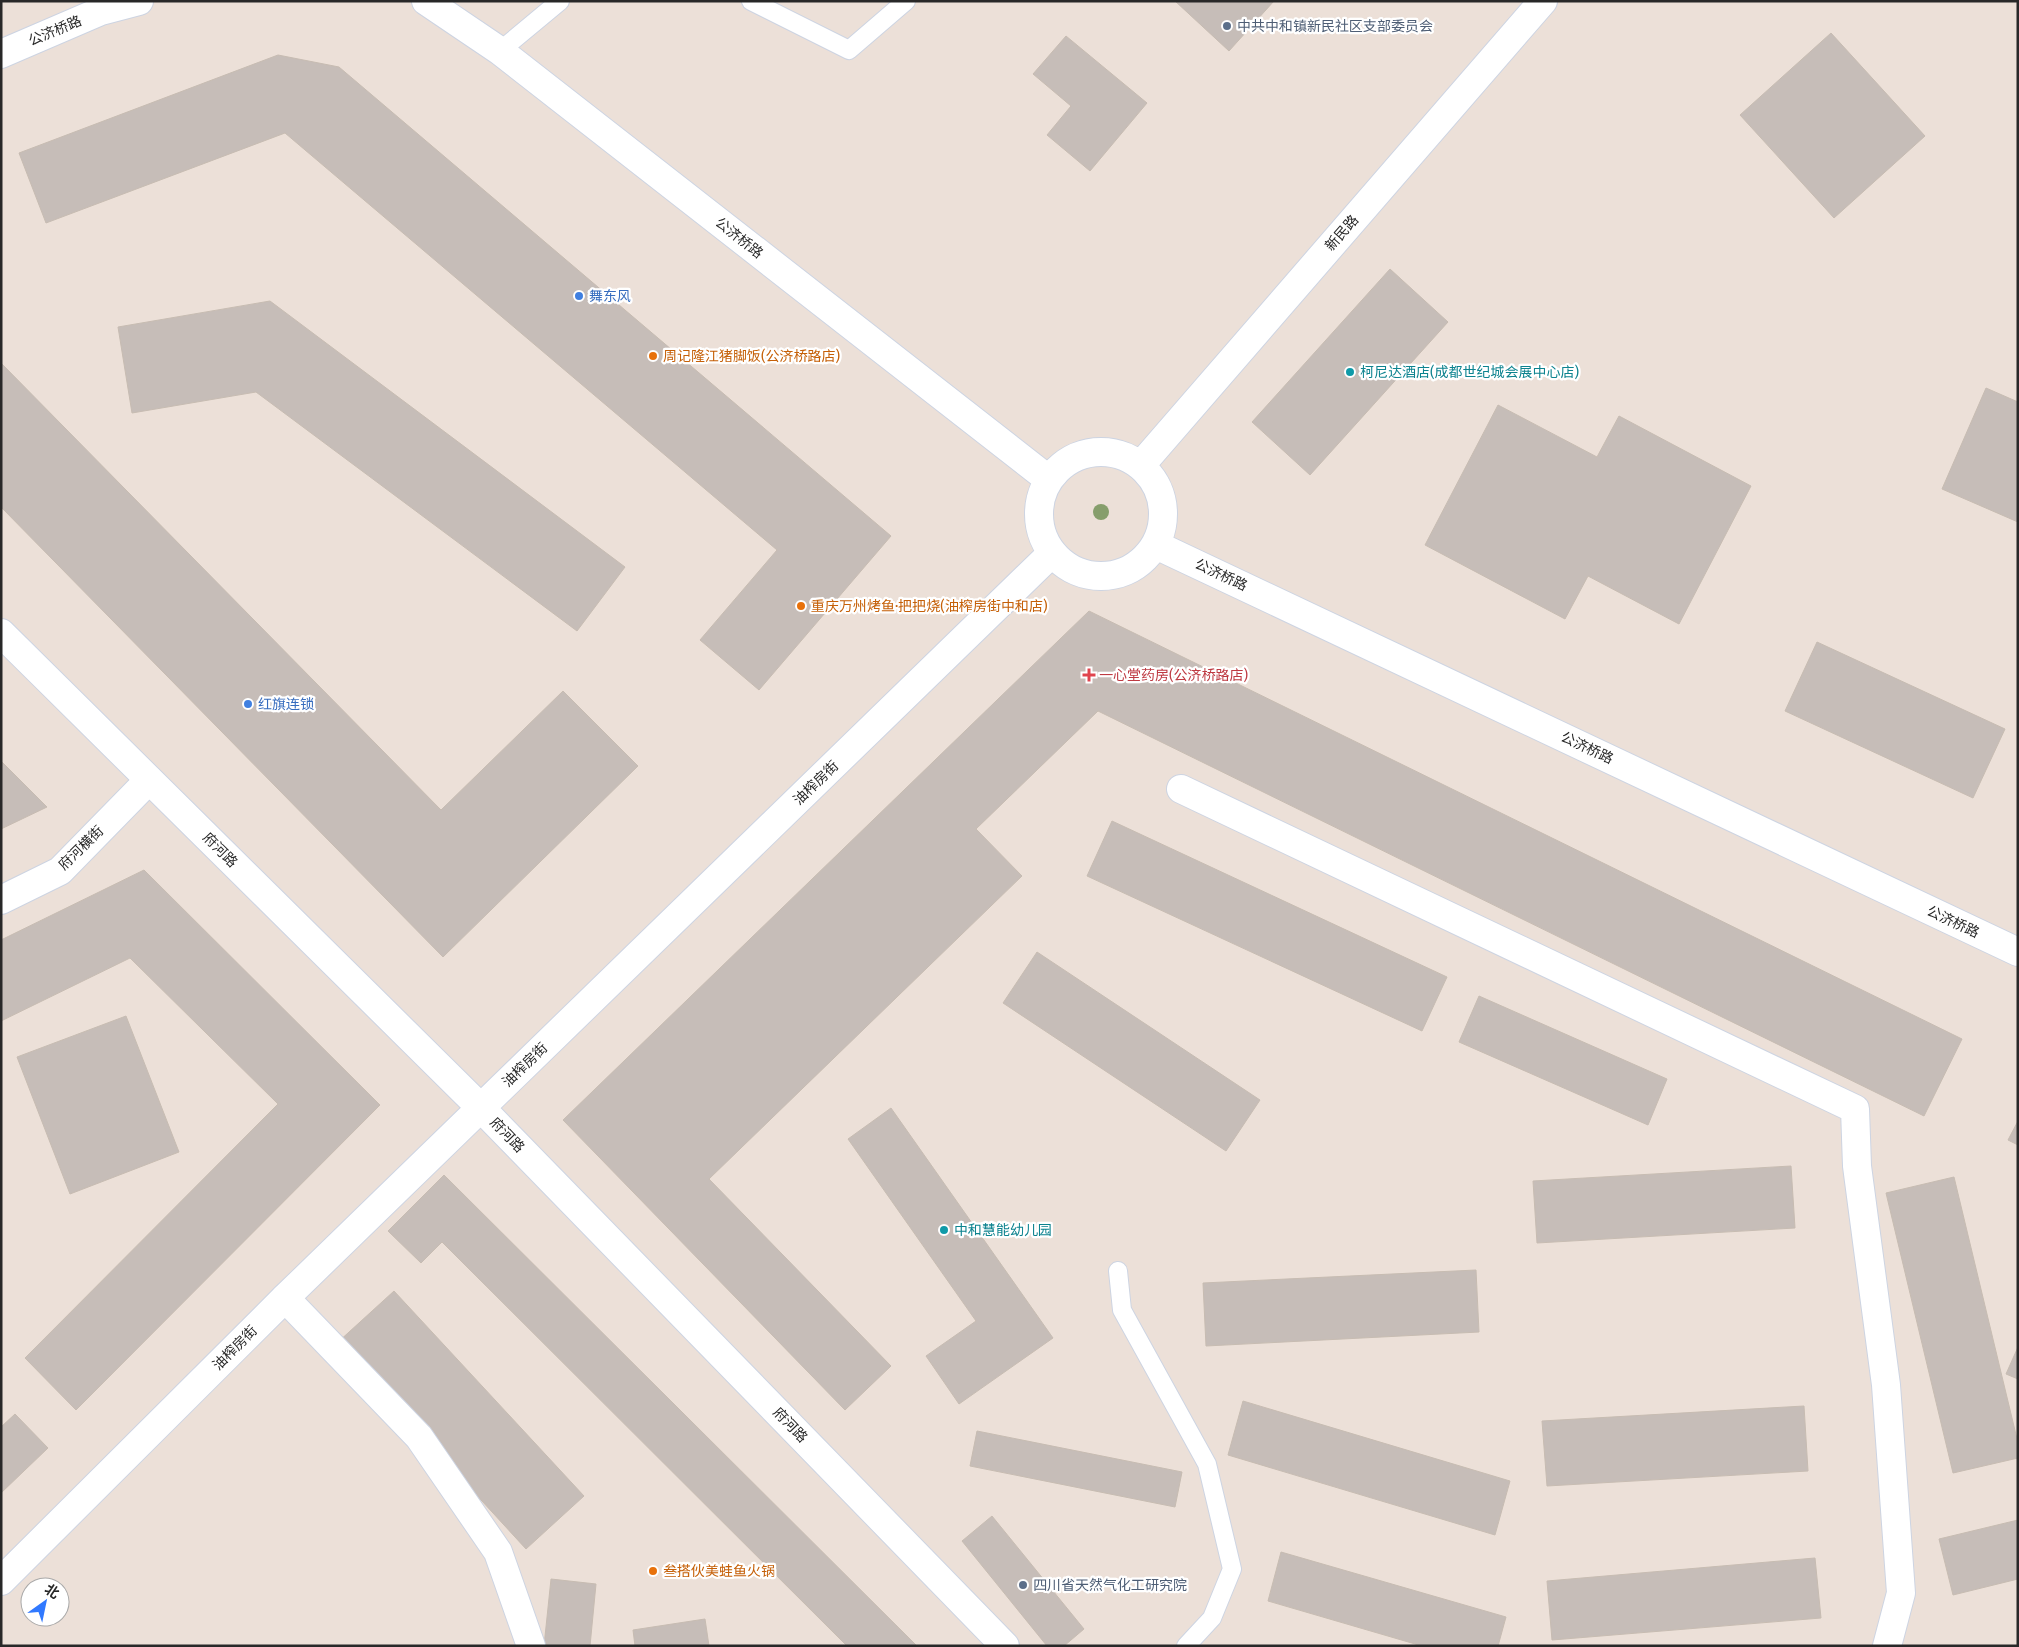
<svg xmlns="http://www.w3.org/2000/svg" width="2019" height="1647" font-family="'Fira Sans','Noto Sans SC',sans-serif">
<style>
.building{fill:#c6bdb8;stroke:#c7bcb2}
.lines{fill:none;stroke-linecap:round;stroke-linejoin:round}
.lane-casing{stroke:#cdd4e2;stroke-width:20}
.street-casing{stroke:#cdd4e2;stroke-width:30}
.secondary-casing{stroke:#cdd4e2;stroke-width:30}
.lane{stroke:#fff;stroke-width:18}
.street{stroke:#fff;stroke-width:28}
.secondary{stroke:#fff;stroke-width:28}
.tree{fill:#869e6c}
.service-dot{fill:#5c6f8a;stroke:#fff;stroke-width:2}
.shop-dot{fill:#3f7fe0;stroke:#fff;stroke-width:2}
.food-dot{fill:#e8710a;stroke:#fff;stroke-width:2}
.culture-dot{fill:#0f9aa8;stroke:#fff;stroke-width:2}
.health-dot{fill:#e0444e;stroke:#fff;stroke-width:2}
.labels{text-anchor:middle;dominant-baseline:central;stroke-width:4.5;stroke-linejoin:round;paint-order:stroke}
.service-label{font-size:14px;fill:#4e5e75;stroke:#fff;text-anchor:start}
.street-label{font-size:14px;fill:#282828;stroke:#fff}
.shop-label{font-size:14px;fill:#366cbe;stroke:#fff;text-anchor:start}
.food-label{font-size:14px;fill:#c56008;stroke:#fff;text-anchor:start}
.culture-label{font-size:14px;fill:#0d838f;stroke:#fff;text-anchor:start}
.health-label{font-size:14px;fill:#be3a42;stroke:#fff;text-anchor:start}
</style>
<rect width="100%" height="100%" fill="#ece0d8"/>
<path class="building" d="M1175,1H1274L1229,51Z
M1831,33L1925,136L1834,218L1740,115Z
M1066,36L1147,103L1090,171L1047,135L1071,106L1033,74Z
M278,55L339,67L891,536L759,690L700,640L777,550L285,133L46,223L19,153Z
M1390,269L1448,322L1310,475L1252,422Z
M270,301L625,567L577,631L256,392L132,413L118,327Z
M1,363L441,810L563,691L638,766L443,957L1,507Z
M1986,388L2018,402V522L1942,489Z
M1498,405L1597,457L1619,416L1751,486L1679,624L1588,576L1565,619L1425,545Z
M1089,611L1962,1039L1924,1116L1098,711L976,829L1022,876L709,1179L891,1366L845,1410L563,1120Z
M1817,642L2005,729L1973,798L1785,711Z
M1,761L47,807L1,829Z
M1112,821L1447,977L1422,1031L1087,876Z
M144,870L380,1105L76,1410L25,1358L278,1104L130,958L1,1021V940Z
M1037,952L1260,1100L1226,1151L1003,1003Z
M1479,996L1667,1079L1648,1125L1459,1042Z
M126,1016L179,1152L70,1194L17,1057Z
M891,1108L1053,1338L959,1404L926,1356L976,1321L848,1139Z
M2018,1121V1145L2008,1140Z
M1791,1166L1795,1228L1537,1243L1533,1181Z
M444,1175L917,1646H847L442,1242L421,1263L388,1231Z
M1954,1177L2018,1443V1458L1953,1473L1886,1193Z
M1476,1270L1479,1332L1206,1346L1203,1283Z
M394,1291L584,1496L526,1549L337,1343Z
M2018,1347V1379L2006,1374Z
M1243,1401L1510,1481L1495,1535L1228,1455Z
M1804,1406L1808,1471L1547,1486L1542,1421Z
M15,1414L48,1448L1,1493V1427Z
M977,1431L1182,1472L1175,1507L970,1466Z
M992,1516L1084,1629L1064,1646H1047L962,1541Z
M2018,1520V1579L1953,1595L1939,1539Z
M1281,1552L1506,1617L1498,1646H1422L1268,1601Z
M1815,1558L1821,1618L1552,1640L1547,1581Z
M551,1579L596,1584L590,1646H544Z
M705,1619L709,1646H635L633,1630Z"/>
<g class="lines">
<g class="lane-casing">
<path id="lane" d="M751,1L849,50L906,1
M500,51L560,1
M1118,1271L1122,1310L1207,1464L1232,1569L1212,1618L1186,1646"/>
</g>
<g class="street-casing">
<path id="street" d="M1181,789L1855,1109L1857,1166L1886,1385L1901,1593L1887,1646
M1,900L60,871L149,780
M285,1298L419,1437L498,1552L531,1646"/>
</g>
<g class="secondary-casing">
<path id="secondary" d="M426,1L500,51L1048,479
M1,54L101,11L139,1
M1039 514a62 62 0 1 1 124 0a62 62 0 1 1-124 0Z
M1141,465L1543,1
M1156,545L2018,952
M1,633L481,1108L1005,1646
M1,1581L285,1298L1052,553"/>
</g>
<use href="#lane" class="lane"/>
<use href="#street" class="street"/>
<use href="#secondary" class="secondary"/>
</g>
<circle class="tree" cx="1101" cy="512" r="8"/>
<g class="service-dot">
<circle cx="1227" cy="26" r="5"/>
<circle cx="1023" cy="1585" r="5"/>
</g>
<g class="shop-dot">
<circle cx="579" cy="296" r="5"/>
<circle cx="248" cy="704" r="5"/>
</g>
<g class="food-dot">
<circle cx="653" cy="356" r="5"/>
<circle cx="801" cy="606" r="5"/>
<circle cx="653" cy="1571" r="5"/>
</g>
<g class="culture-dot">
<circle cx="1350" cy="372" r="5"/>
<circle cx="944" cy="1230" r="5"/>
</g>
<path class="health-dot" d="M1086.5 667.5h5v5h5v5h-5v5h-5v-5h-5v-5h5z"/>
<g class="labels">
<g class="service-label">
<text x="1237" y="26">中共中和镇新民社区支部委员会</text>
<text x="1033" y="1585">四川省天然气化工研究院</text>
</g>
<g class="street-label">
<text transform="translate(55 31) rotate(-23)">公济桥路</text>
<text transform="translate(1342 233) rotate(-49)">新民路</text>
<text transform="translate(739 238) rotate(38)">公济桥路</text>
<text transform="translate(1221 575) rotate(25)">公济桥路</text>
<text transform="translate(1587 748) rotate(25)">公济桥路</text>
<text transform="translate(816 783) rotate(-44)">油榨房街</text>
<text transform="translate(81 848) rotate(-44)">府河横街</text>
<text transform="translate(220 850) rotate(45)">府河路</text>
<text transform="translate(1953 922) rotate(25)">公济桥路</text>
<text transform="translate(525 1065) rotate(-44)">油榨房街</text>
<text transform="translate(507 1135) rotate(46)">府河路</text>
<text transform="translate(235 1348) rotate(-45)">油榨房街</text>
<text transform="translate(790 1425) rotate(46)">府河路</text>
</g>
<g class="shop-label">
<text x="589" y="296">舞东风</text>
<text x="258" y="704">红旗连锁</text>
</g>
<g class="food-label">
<text x="663" y="356">周记隆江猪脚饭(公济桥路店)</text>
<text x="811" y="606">重庆万州烤鱼·把把烧(油榨房街中和店)</text>
<text x="663" y="1571">叁搭伙美蛙鱼火锅</text>
</g>
<g class="culture-label">
<text x="1360" y="372">柯尼达酒店(成都世纪城会展中心店)</text>
<text x="954" y="1230">中和慧能幼儿园</text>
</g>
<g class="health-label">
<text x="1099" y="675">一心堂药房(公济桥路店)</text>
</g>
</g>
<rect width="2019" height="1647" fill="none" stroke="#282828" stroke-width="5"/>
<g transform="translate(45 1602) rotate(33)"><circle r="24" fill="#ffffff" stroke="#a9a9a9"/>
<path d="M0-4L9 19L0 12L-9 19Z" fill="#3179ff"/>
<text y="-8" font-size="14" font-weight="bold" text-anchor="middle" fill="#282828">北</text>
</g>
</svg>
